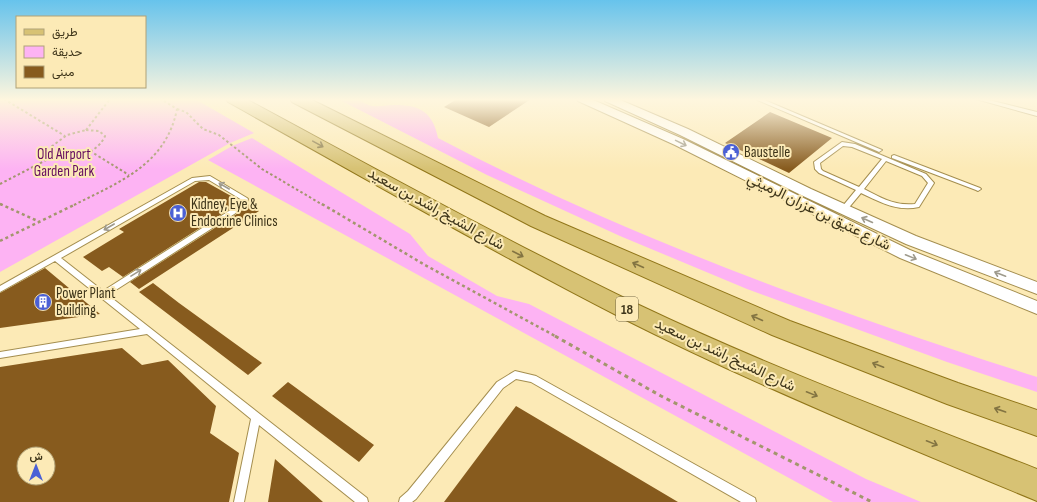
<svg xmlns="http://www.w3.org/2000/svg" width="1037" height="502" font-family="'Sofia Sans Condensed',Vazirmatn,sans-serif">
<style>
.green{fill:#fdb3f3}
.building{fill:#875b1e;fill-rule:evenodd}
.lines{fill:none;stroke-linecap:round;stroke-linejoin:round}
.lane-casing{stroke:#a48e4f;stroke-width:2}
.street-casing{stroke:#a48e4f;stroke-width:2}
.primary-casing{stroke:#917619;stroke-width:2}
.path-far2{stroke:#a3966d;stroke-width:2;stroke-dasharray:2.5 2.5;stroke-linecap:butt}
.path-far1{stroke:#a3966d;stroke-width:2.5;stroke-dasharray:3 3;stroke-linecap:butt}
.path{stroke:#a3966d;stroke-width:3;stroke-dasharray:4 4;stroke-linecap:butt}
.lane{fill:#fff;fill-rule:evenodd}
.street{fill:#fff;fill-rule:evenodd}
.primary{fill:#d7c274;fill-rule:evenodd}
.oneway{stroke:#9e9a8c}
.oneway2{stroke:#837442}
.labels{text-anchor:middle;dominant-baseline:central;stroke-width:4;stroke-linejoin:round;paint-order:stroke}
.shield{fill:#fceab6;stroke:#776b49;stroke-width:1}
.shield-label{font-size:14px;font-weight:bold;fill:#3e351a}
.poi-label{font-size:15px;fill:#3e351a;stroke:#fceab6;text-anchor:start}
.park-label{font-size:15px;fill:#650c5f;stroke:#fceab6}
.street-label{font-size:15px;fill:#3e351a;stroke:#fceab6}
</style>
<rect width="100%" height="100%" fill="#fceab6"/>
<path class="green" d="M0,99H195L254,133L230,143L0,272Z
M338,99C344,99 351,98 356,99C362,100 367,106 373,106C379,107 386,105 392,105C418,104 433,111 438,138C628,238 833,311 1037,377V392L947,362L747,289L620,236L487,175Z
M252,138L410,234L428,256L497,296L529,304L866,479L921,502H833L208,160L232,146Z"/>
<path class="building" d="M457,99H531L489,127L444,107Z
M770,112L832,138L789,173L725,143Z
M199,182H206L240,201L239,203L123,277L109,267L102,271L83,257L124,232L119,229Z
M248,204L259,211L139,289L130,282L243,210Z
M45,268L100,314L0,328V293Z
M153,283L179,303L262,363L248,375L139,292Z
M122,348L142,365L168,360L216,406L210,433L239,453L229,502H0V367ZM24,454H48V478H24Z
M288,382L374,445L359,462L272,396Z
M516,406L678,502H444Z
M275,459L323,502H268Z"/>
<g class="lines">
<g class="lane-casing">
<path id="lane" d="M606,99H613L610,101Z
M755,99H762L882,150L879,152L877,151Z
M976,99H985L1037,112V116Z
M842,142L855,144L926,174L934,183L919,207C898,212 880,202 861,193L846,211H842L841,209L842,207L856,190L819,173L815,169L814,162ZM843,146L852,147L882,159L859,187L823,171L821,169L820,163ZM886,161L922,176L928,183L915,204C894,206 882,198 864,189Z
M894,155L980,188L981,189L978,191L976,190L892,158V156Z
M210,176L247,198L248,199L246,205L242,209L108,295L367,498L368,502H355L259,425L244,502H234L251,419L147,334L0,358V352L140,329L55,261L0,292V286L192,178ZM209,180L242,200L240,204L103,291L61,258L195,181Z
M515,371L536,376L755,498L756,502H741L531,382L516,379L503,388L416,499L412,502H399L400,498L408,491L497,382Z"/>
</g>
<g class="street-casing">
<path id="street" d="M577,99H591L683,139L910,250L1037,301V314L900,258L675,145L578,101Z
M604,99H618L688,129L811,189L916,236L1037,282V294L906,244L801,195L680,135L605,101Z"/>
</g>
<g class="primary-casing">
<path id="primary" d="M226,99H246C376,169 506,241 639,305C769,367 903,417 1037,469V501C897,443 757,386 622,318C489,250 359,175 228,102Z
M290,99H310L545,216L790,321L958,383L1037,410V436L947,404L772,335L531,226L292,102Z"/>
</g>
<path class="path-far2" d="M4,99L65,136
M177,109L186,112L203,129L219,135L262,169L323,205
M86,130L99,131L105,136C97,155 68,162 51,153V147L67,135Z
M86,130L110,99
M90,151L129,175
M0,184L54,156
M0,204L2,205
M74,205C119,182 166,165 177,109L161,99"/>
<path class="path-far1" d="M0,204L40,222
M322,204L425,265L557,337
M0,241L76,204"/>
<path class="path" d="M555,336L661,396L872,502"/>
<use href="#lane" class="lane"/>
<use href="#street" class="street"/>
<use href="#primary" class="primary"/>
</g>
<defs><path id="oneway-shaft" d="M-6 0H5M1.5-3L5.5 0L1.5 3" fill="none" stroke-width="1.6" stroke-linecap="round" stroke-linejoin="round"/></defs>
<g class="oneway">
<use href="#oneway-shaft" transform="translate(681 143) rotate(26)"/>
<use href="#oneway-shaft" transform="translate(224 186) rotate(-150)"/>
<use href="#oneway-shaft" transform="translate(867 220) rotate(-156)"/>
<use href="#oneway-shaft" transform="translate(109 227) rotate(150)"/>
<use href="#oneway-shaft" transform="translate(911 257) rotate(22)"/>
<use href="#oneway-shaft" transform="translate(136 273) rotate(-32)"/>
<use href="#oneway-shaft" transform="translate(1000 274) rotate(-159)"/>
</g>
<g class="oneway2">
<use href="#oneway-shaft" transform="translate(318 144) rotate(29)"/>
<use href="#oneway-shaft" transform="translate(518 254) rotate(27)"/>
<use href="#oneway-shaft" transform="translate(638 265) rotate(-156)"/>
<use href="#oneway-shaft" transform="translate(757 318) rotate(-156)"/>
<use href="#oneway-shaft" transform="translate(878 365) rotate(-159)"/>
<use href="#oneway-shaft" transform="translate(812 394) rotate(22)"/>
<use href="#oneway-shaft" transform="translate(1000 410) rotate(-161)"/>
<use href="#oneway-shaft" transform="translate(932 443) rotate(22)"/>
</g>
<linearGradient id="sky" x2="0" y2="1"><stop stop-color="#67c3ec"/><stop offset="0.59" stop-color="#fef6de"/><stop offset="1" stop-color="#fef6de" stop-opacity="0"/></linearGradient>
<rect width="1037" height="169" fill="url(#sky)"/>
<defs>
<g id="civic-disc" transform="scale(0.9)"><circle r="9.5" fill="#4b60d5" stroke="#fceab6"/><path d="M-.6-6.5H3V-4.5H.6V-3L4-1V1h2V6H-6V1h2V-1L-.6-3ZM-1.2 2.5V6h2.4V2.5Z" fill="#fff"/></g>
<g id="hospital-disc" transform="scale(0.9)"><circle r="9.5" fill="#4b60d5" stroke="#fceab6"/><path d="M-5-5h3v3.5h4V-5h3V5h-3V1.5h-4V5h-3Z" fill="#fff"/></g>
<g id="building-disc" transform="scale(0.9)"><circle r="9.5" fill="#4b60d5" stroke="#fceab6"/><path d="M-4-6H4V6H1V3H-1V6H-4ZM-2.5-4.3h1.7v1.8h-1.7ZM.8-4.3h1.7v1.8H.8ZM-2.5-1h1.7V.8h-1.7ZM.8-1h1.7V.8H.8Z" fill="#fff"/></g>
</defs>
<g fill-rule="evenodd">
<use href="#civic-disc" x="731" y="152"/>
<use href="#hospital-disc" x="178" y="213"/>
<use href="#building-disc" x="43" y="302"/>
</g>
<g class="labels">
<rect class="shield" x="616" y="297" width="22" height="24" rx="3"/>
<g class="shield-label">
<text x="627" y="309">18</text>
</g>
<g class="poi-label">
<text x="744" y="152">Baustelle</text>
<text x="191" y="204">Kidney, Eye &amp;<tspan x="191" dy="17">Endocrine Clinics</tspan></text>
<text x="56" y="293">Power Plant<tspan x="56" dy="17">Building</tspan></text>
</g>
<g class="park-label">
<text x="64" y="154">Old Airport<tspan x="64" dy="17">Garden Park</tspan></text>
</g>
<g class="street-label">
<text transform="translate(436 209) rotate(29)">شارع الشيخ راشد بن سعيد</text>
<text transform="translate(819 212) rotate(26)">شارع عتيق بن عزران الرميثي</text>
<text transform="translate(725 355) rotate(25)">شارع الشيخ راشد بن سعيد</text>
</g>
</g>
<rect x="16" y="16" width="130" height="72" fill="#fceab6" stroke="#b0a278"/>
<rect x="24" y="29" width="20" height="6" fill="#d7c274" stroke="#b0a278"/>
<text x="52" y="36" font-size="12" fill="#3e351a">طريق</text>
<rect x="24" y="46" width="20" height="12" fill="#fdb3f3" stroke="#b0a278"/>
<text x="52" y="56" font-size="12" fill="#3e351a">حديقة</text>
<rect x="24" y="66" width="20" height="12" fill="#875b1e" stroke="#b0a278"/>
<text x="52" y="76" font-size="12" fill="#3e351a">مبنى</text>
<g transform="translate(36 466)"><circle r="19" fill="#fceab6" stroke="#b0a278"/>
<path d="M0-3L7 15L0 10L-7 15Z" fill="#4b60d5"/>
<text y="-6" font-size="11" font-weight="bold" text-anchor="middle" fill="#3e351a">ش</text>
</g>
</svg>
